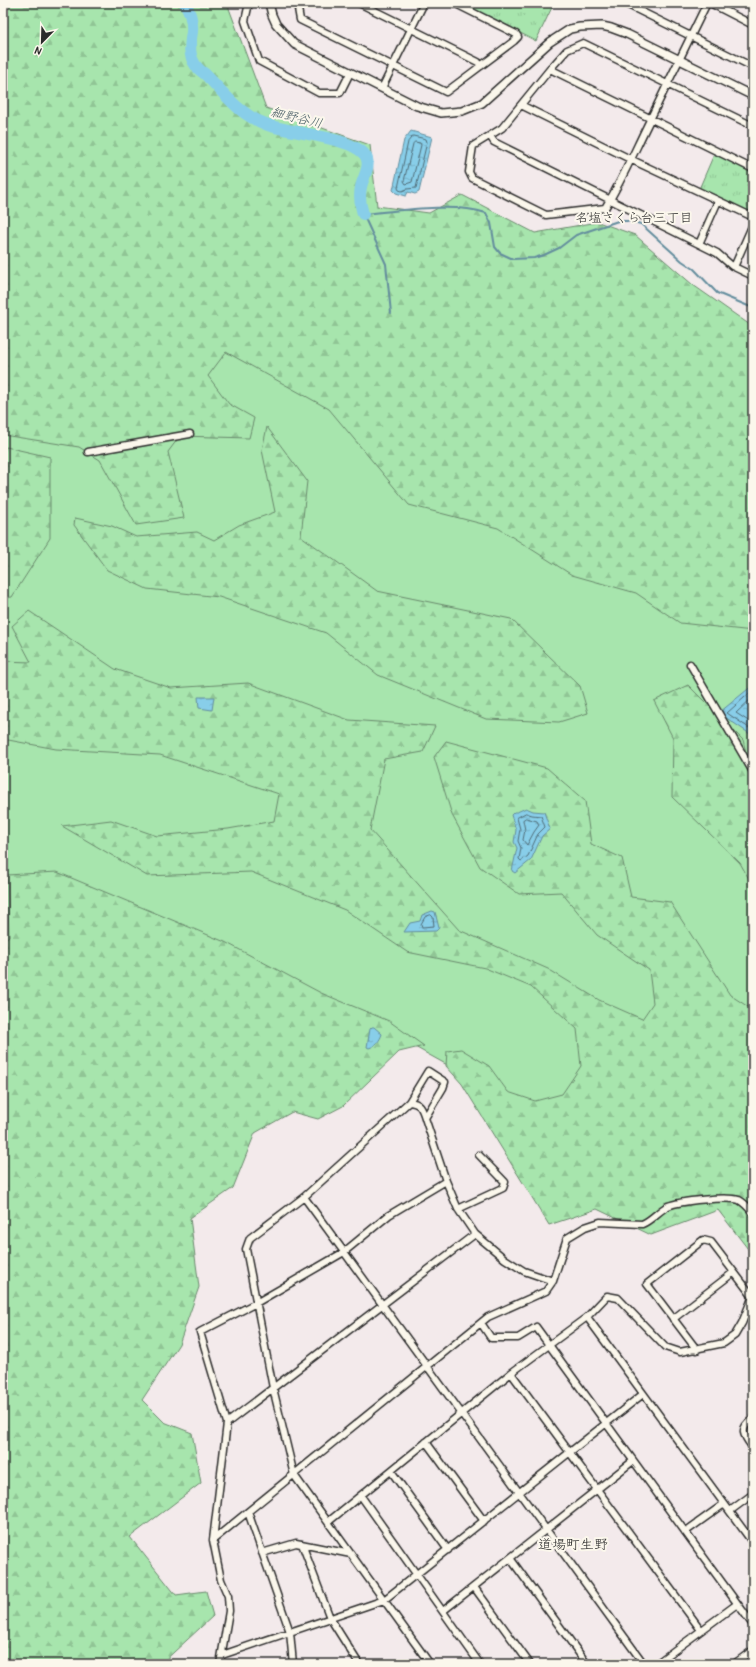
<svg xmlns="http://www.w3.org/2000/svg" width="756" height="1667" font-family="'Patrick Hand','Klee One',sans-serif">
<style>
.grass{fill:#a7e5ad;stroke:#69886c}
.forest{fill:url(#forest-firs);stroke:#69886c}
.park{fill:url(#park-tufts);stroke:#69886c}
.water{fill:url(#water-ripples);stroke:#638d9d}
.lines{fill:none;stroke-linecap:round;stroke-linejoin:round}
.shore{stroke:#506c77;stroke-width:1}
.stream{stroke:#638d9d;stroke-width:2}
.river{stroke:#88cee9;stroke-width:12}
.minor-casing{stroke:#2b2b2b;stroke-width:9}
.tertiary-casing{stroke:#2b2b2b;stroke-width:10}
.minor{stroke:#fbf7ec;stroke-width:6}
.tertiary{stroke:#fbf7ec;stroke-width:7}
.labels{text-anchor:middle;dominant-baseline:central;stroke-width:4;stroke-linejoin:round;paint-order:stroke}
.water-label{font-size:13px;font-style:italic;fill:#475c64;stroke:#fbf7ec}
.neighbourhood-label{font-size:13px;fill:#2b2b2b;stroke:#fbf7ec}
.quarter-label{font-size:14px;fill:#2b2b2b;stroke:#fbf7ec}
</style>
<defs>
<pattern id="forest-firs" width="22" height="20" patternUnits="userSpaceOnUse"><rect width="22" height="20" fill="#a7e5ad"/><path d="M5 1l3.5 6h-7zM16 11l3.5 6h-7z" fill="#90c595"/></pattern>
<pattern id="park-tufts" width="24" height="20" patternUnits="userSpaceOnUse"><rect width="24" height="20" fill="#a7e5ad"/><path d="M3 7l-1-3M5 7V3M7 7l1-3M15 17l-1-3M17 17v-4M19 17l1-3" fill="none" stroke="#90c595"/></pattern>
<pattern id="water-ripples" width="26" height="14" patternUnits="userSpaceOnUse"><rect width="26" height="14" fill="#88cee9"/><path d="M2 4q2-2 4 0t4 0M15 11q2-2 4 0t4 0" fill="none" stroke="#76b1c8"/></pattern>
</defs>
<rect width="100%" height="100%" fill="#f3eaeb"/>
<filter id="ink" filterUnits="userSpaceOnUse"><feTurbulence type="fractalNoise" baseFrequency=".025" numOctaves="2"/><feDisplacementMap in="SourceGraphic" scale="8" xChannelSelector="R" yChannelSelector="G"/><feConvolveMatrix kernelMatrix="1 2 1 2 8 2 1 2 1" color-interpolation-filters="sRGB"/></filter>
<g filter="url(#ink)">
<path class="grass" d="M226,330L753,616V1113L566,1131L397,1037L3,963V400Z"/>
<path class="forest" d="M3,3H227L266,108L370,145L377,206L429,213L462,195L535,233L598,222L635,235L693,285L753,327V631L680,623L636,593L572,575L498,528L409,505L329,409L226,352L208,376L229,404L254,418L249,438L180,436L168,452L184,518L136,525L100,460L79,447L3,435Z
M267,427L307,481L301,536L377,591L511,619L580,686L588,713L559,722L486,719L378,675L326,633L219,597L147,589L107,570L74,525L75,518L112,526L136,537L197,532L214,540L239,525L275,512L262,450Z
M6,447L50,457V538L12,597L3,598V455Z
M29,611L115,669L171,688L248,683L349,720L435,726L423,752L384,759L370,830L459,930L548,969L599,1000L642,1019L653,1003L649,970L597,935L561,892L519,894L480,867L452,815L434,757L446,741L547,768L585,801L591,844L622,858L631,897L670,902L730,995L753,1010V1253H751L718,1210L651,1235L597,1209L549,1225L462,1084L446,1066L447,1051L461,1049L489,1066L508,1092L535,1101L562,1094L581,1066L577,1029L531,987L485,968L407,952L345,910L251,872L147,876L62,826L111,820L157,836L228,829L274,821L279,794L160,755L56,749L3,739V661L31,662L12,626Z
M688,685L743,740L748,760L753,767V886L740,863L672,797L673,738L654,701Z
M57,872L225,942L321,993L389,1021L424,1046L399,1052L343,1106L318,1119L292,1112L255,1133L233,1188L190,1218L199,1287L179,1344L142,1400L164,1422L192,1433L201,1483L130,1537L176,1595L206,1591L213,1616L161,1664H3V941L9,936L7,875Z"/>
<path class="park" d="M461,3H554L536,41Z
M715,152L753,172V208L751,213L699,189Z"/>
<path class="water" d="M411,131L432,137L419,192L415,194L408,192L406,196L396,193L393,190L404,140Z
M753,685V732L750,734L722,715L720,712Z
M198,697H214L212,710L199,708Z
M526,808L533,811L544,812L550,829L542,836L531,860L515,873L512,871L517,848L514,842L516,830L511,815L514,812H517Z
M432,911L435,912L439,928L436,931L404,932L410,923L420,921L422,915Z
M372,1027H374L382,1034C380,1040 376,1046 369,1048L367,1047L370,1029Z"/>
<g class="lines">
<path class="shore" d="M413,136L426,139L427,142L416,188L407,189L402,191L399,190L398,188L408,142Z
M415,142L420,143L421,145L412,182L406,184L404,181L413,144Z
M753,690L727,713L749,728L753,729
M753,697L736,713L753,724
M526,813L532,815L541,816L545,827L538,834L528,856L521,861L519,859L521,848L518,841L520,829L517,818Z
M526,818L537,821L539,825L534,832L527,845L523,840L525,830L523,820Z
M431,915L433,917L434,926L422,927L421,924L425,917Z"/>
<path class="stream" d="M391,313L386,264L363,214C397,211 454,202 486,213L491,223L495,247L500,253L513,259L534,258L544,255L559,248L576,235L618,221H628L641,224L682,261L694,269L717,293L753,308"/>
<path class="river" d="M185,3C190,12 193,22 192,32C190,45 188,55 196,66C199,70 202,72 205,74C226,95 239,115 268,125C290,133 352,137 365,155C372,165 363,177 361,187C359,197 360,205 363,214"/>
<g class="minor-casing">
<path id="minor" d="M249,3L245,21L259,61L319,93H340L350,73
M297,3L300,20L446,92L514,41L518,37L516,34L454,3
M359,3L478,62L481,66
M624,3L753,67
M707,3C686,46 665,89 644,132C632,157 620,184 605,208L546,215L472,178L469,172L473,146L502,128L550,69L567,50L583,43L753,126
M710,3L753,25
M550,69L753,169
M382,88L424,3
M521,105L630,159L753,217
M490,136L494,142L717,253L732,266L753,276
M699,244L718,201
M734,267L753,224
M88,452L190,434
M690,664L753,772
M409,1102C420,1103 422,1108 425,1118
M304,1197L644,1664
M458,1209L503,1188L505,1182L479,1155
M587,1317L753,1543
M673,1319L734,1272
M481,1323L491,1338H518L536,1327L753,1625
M697,1350L647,1284L703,1240L711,1242L753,1297
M511,1373L701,1630
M753,1419C738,1429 744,1436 753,1448
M227,1423L475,1234
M426,1442L484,1521
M391,1471L448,1550
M361,1496L480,1664
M730,1511L753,1494
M248,1512L290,1632L293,1664
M328,1522L511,1373L587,1317L607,1296L618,1298L665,1347L680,1352L724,1343L735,1335L742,1323L753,1296
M685,1532L724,1504
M213,1540L488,1317L546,1291L553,1281L567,1238L585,1227L600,1222L642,1224C652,1220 658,1211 668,1206C680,1201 726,1196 739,1200C745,1203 749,1208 753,1213
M302,1544L330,1618L359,1664
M262,1553L296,1543L351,1554
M510,1558L587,1664
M474,1587L530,1664
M443,1611L633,1461
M222,1655L384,1600L643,1394
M220,1664L229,1611L228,1596L221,1580L213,1540L227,1423L200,1332L256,1303L344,1252L389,1215L446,1181
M430,1664L294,1475L273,1388L246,1249L250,1238L304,1197L409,1102L428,1071L445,1082L443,1088L425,1118L446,1181L458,1209L475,1234L505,1259L524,1271L553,1281
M656,1664L737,1604
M734,1664L753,1650"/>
</g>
<g class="tertiary-casing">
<path id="tertiary" d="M269,3L272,15L276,24L294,44L417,106L441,113L462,111L482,103L550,42L570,29L580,27L602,26L611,28L627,34L753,96"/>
</g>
<use href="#minor" class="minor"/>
<use href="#tertiary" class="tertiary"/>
</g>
</g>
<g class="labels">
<g class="water-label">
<text transform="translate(297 117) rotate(14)">細野谷川</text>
</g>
<g class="neighbourhood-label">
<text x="634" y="217">名塩さくら台三丁目</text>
</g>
<g class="quarter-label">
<text x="573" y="1543">道場町生野</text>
</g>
</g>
<rect width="756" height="1667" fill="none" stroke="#fbf7ec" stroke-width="16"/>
<rect x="8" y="8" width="740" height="1651" fill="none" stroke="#2b2b2b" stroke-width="1.5" filter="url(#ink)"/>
<g transform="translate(42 42) rotate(203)" stroke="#fbf7ec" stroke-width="3" paint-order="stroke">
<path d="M0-3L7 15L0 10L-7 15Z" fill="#2b2b2b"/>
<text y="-6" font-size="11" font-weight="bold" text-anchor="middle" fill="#2b2b2b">N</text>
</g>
</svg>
